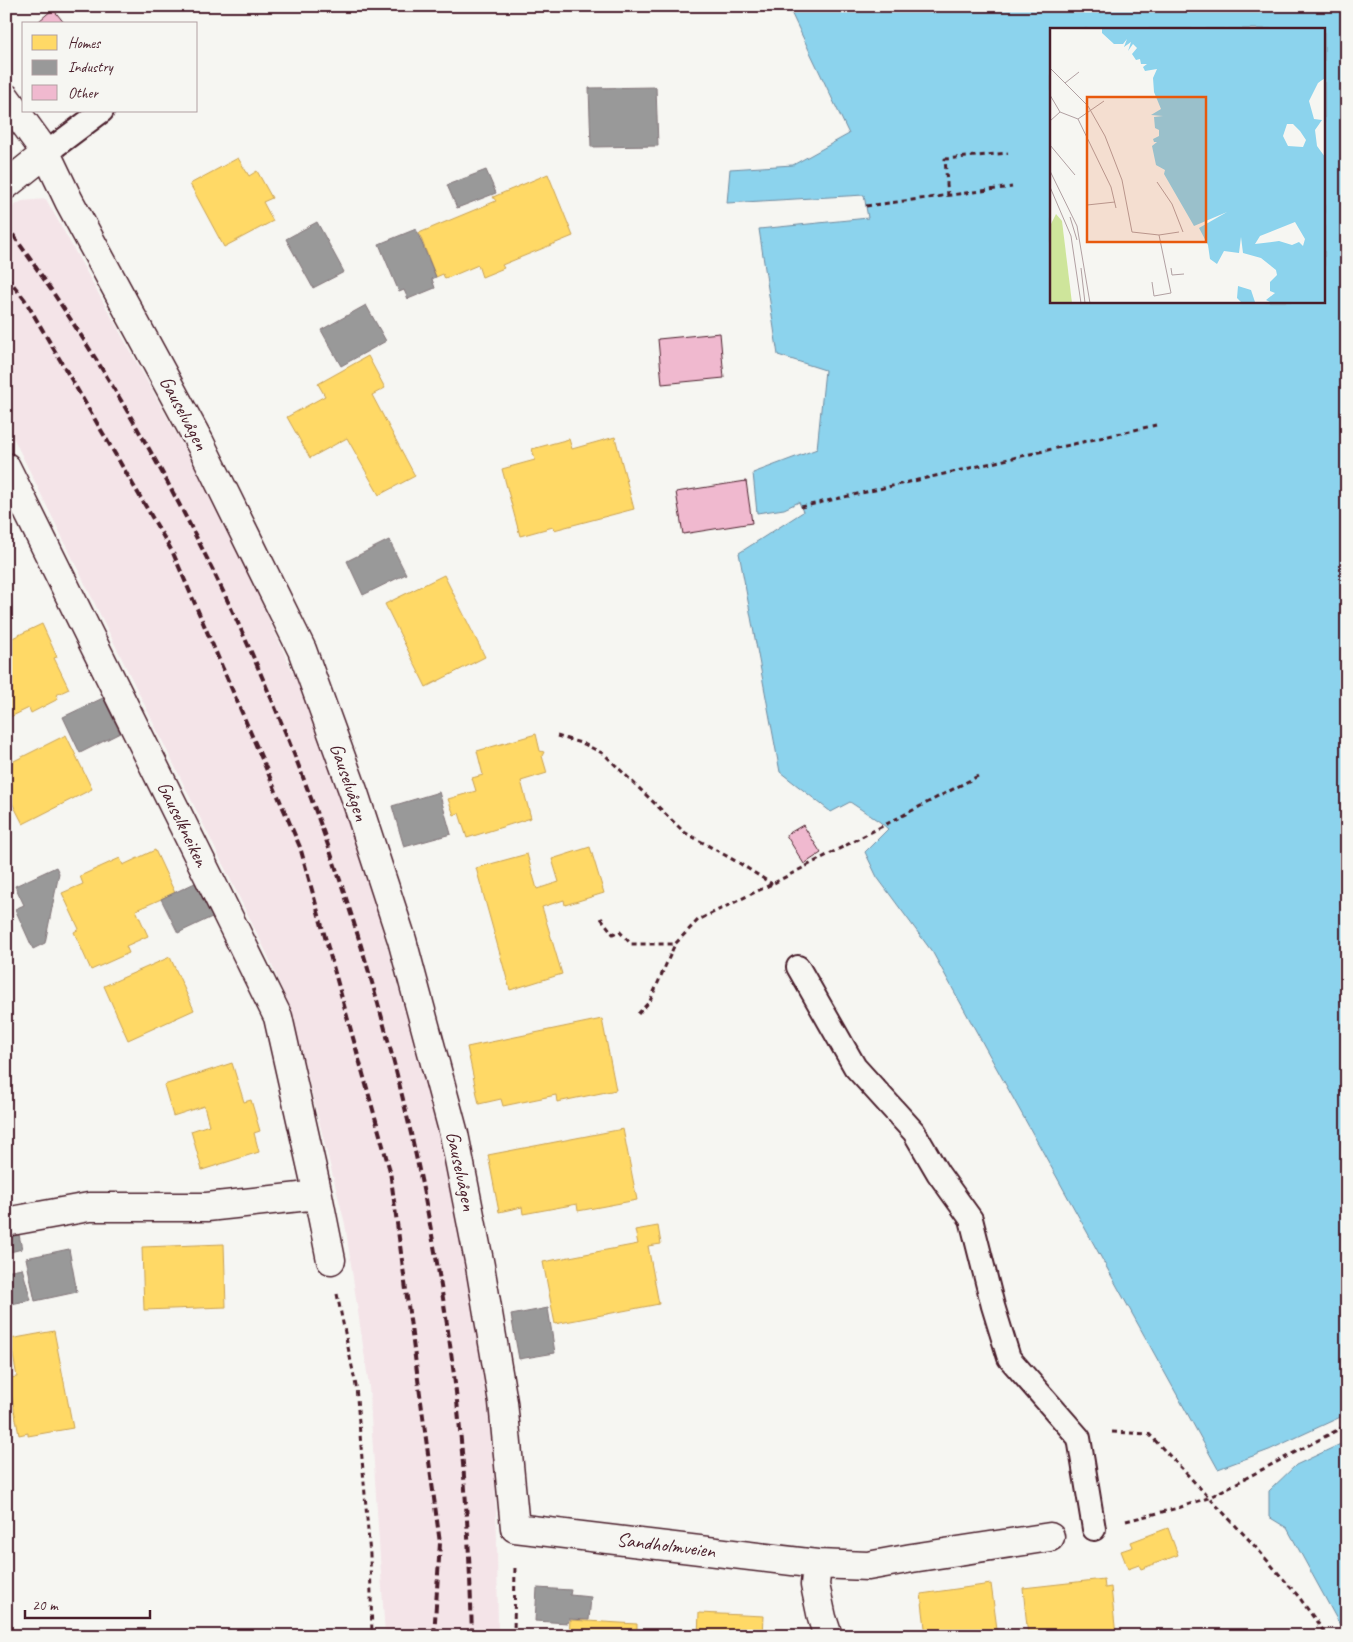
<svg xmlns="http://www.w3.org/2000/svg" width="1353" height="1642" font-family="Caveat,sans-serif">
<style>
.built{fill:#f4e4e8}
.water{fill:#8cd3ed;stroke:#728b9f;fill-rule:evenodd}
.homes{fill:#ffd966;stroke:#c9a154}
.industry{fill:#999;stroke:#817478}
.building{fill:#f0b9cf;stroke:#4a1f2b}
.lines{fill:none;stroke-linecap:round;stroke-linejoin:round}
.service-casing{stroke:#4a1f2b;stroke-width:26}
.minor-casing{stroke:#4a1f2b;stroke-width:31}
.path{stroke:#4a1f2b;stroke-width:3;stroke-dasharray:5 4;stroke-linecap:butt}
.service{stroke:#f6f6f2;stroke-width:22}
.minor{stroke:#f6f6f2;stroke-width:28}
.rail{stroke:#4a1f2b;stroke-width:4;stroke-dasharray:8 4;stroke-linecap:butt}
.labels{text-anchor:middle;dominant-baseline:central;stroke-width:5;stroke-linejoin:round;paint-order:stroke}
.street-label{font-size:20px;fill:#4a1f2b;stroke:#f6f6f2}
.inset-road{fill:none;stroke:#b1a0a2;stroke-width:1}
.view{fill:#e8590c;fill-opacity:0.15;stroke:#e8590c;stroke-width:2.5}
.inset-edge{fill:none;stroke:#4a1f2b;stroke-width:2.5}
</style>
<rect width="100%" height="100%" fill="#f6f6f2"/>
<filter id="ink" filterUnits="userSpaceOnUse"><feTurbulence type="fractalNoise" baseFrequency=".02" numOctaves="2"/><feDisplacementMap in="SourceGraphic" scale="10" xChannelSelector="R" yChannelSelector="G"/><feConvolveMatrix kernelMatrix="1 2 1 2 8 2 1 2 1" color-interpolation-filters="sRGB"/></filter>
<g filter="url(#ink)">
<path class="built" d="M46,199L227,525L310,711L354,829L441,1139L476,1312L493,1420L497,1540L498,1636H385L369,1386L345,1224L292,1014L269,958L6,423V211L22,201Z"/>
<path class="water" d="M788,6H1347V1414L1269,1450L1218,1469L933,953L877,877L865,852L888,829L880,822L850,802L831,812L780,772L739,553L803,512L799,502L784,509L757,513L753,473L817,449L825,370L778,355L759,229L868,218L864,195L727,203L730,169L793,165L849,134ZM1052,29H1324V301H1052Z
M1347,1441V1636H1346L1287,1528L1269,1517V1491L1296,1465Z"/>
<path class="homes" d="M550,6H594V9H550Z
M238,158L249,176L257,171L272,198L263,202L273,221L224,247L190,184Z
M548,174L573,236L502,265L504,268L482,277L478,265L445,279L443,274L436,277L419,233L496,201L493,197Z
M368,356L385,388L372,395L415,476L379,495L347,438L310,458L287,417L325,396L318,384Z
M615,437L634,509L554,530L553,527L520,536L502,469L535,460L532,449L569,439L572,449Z
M444,575L485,657L426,687L385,604Z
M42,624L57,657L54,658L69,689L56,695L58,699L31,713L29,708L6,719V641Z
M536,734L540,751L544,752L542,756L547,773L521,781L531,818L467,838L459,813L454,815L448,799L476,791L472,778L483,775L477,751Z
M66,735L92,789L23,824L6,791V765Z
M590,847L604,893L565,905L564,900L542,907L562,974L510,990L476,868L527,854L537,889L559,882L552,859Z
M155,850L175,893L136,910L148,936L126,946L129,953L91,970L74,932L79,929L62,893L83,884L80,876L120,858L123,865Z
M170,957L194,1010L128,1040L104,986Z
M602,1019L616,1090L557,1102L556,1095L503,1106L501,1099L479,1104L467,1047Z
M232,1063L244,1102L251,1100L260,1131L254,1133L259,1152L202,1170L191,1131L209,1125L204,1106L173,1116L164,1085Z
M623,1129L637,1200L578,1211L577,1204L523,1214L522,1207L499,1212L488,1155Z
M658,1226L661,1244L648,1246L659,1304L555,1324L543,1262L638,1244L635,1230Z
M224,1244L226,1307L144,1310L142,1247Z
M54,1331L73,1428L28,1436V1433L19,1435L8,1378L17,1377L10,1339Z
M1168,1528L1178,1555L1141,1569L1139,1565L1128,1569L1121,1551L1133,1547L1131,1542Z
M1104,1579L1105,1588L1111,1587L1116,1636H1028L1023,1588Z
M991,1584L998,1636H926L921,1594Z
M699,1613L764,1616L763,1636H569L570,1620L637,1624V1631L698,1634Z"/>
<path class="industry" d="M656,87L658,146L591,147L589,88Z
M486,170L496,193L457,208L447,185Z
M317,222L344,272L313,288L286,239Z
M416,229L436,277L432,279L435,288L408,299L404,290L399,292L379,244Z
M366,305L386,341L341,366L321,330Z
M389,540L406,574L363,595L347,561Z
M103,698L120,733L80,753L63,717Z
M439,792L451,834L404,847L392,806Z
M56,867L59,873L45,943L33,949L15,909L24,905L15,886Z
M197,882L214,916L178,933L161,899Z
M18,1230L22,1249L6,1253V1233Z
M69,1249L77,1292L35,1301L26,1258Z
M22,1268L31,1300L6,1305V1271Z
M548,1308L555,1353L519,1359L511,1315Z
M537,1588L571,1590L570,1595L591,1597L589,1620L569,1619L568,1623L535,1621Z"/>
<path class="building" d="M53,9L65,24H41L39,21Z
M720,333L724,378L662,384L658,339Z
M746,481L752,523L683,534L676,492Z
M803,825L821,853L804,864L786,835Z"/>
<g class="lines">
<g class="service-casing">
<path id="service" d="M46,153L102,111
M798,967L855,1067L914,1132L938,1173L971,1219L993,1306L1009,1358L1079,1438L1094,1529"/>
</g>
<g class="minor-casing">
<path id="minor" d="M6,98L46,153L69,201L200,443L302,650L355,796L402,940L454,1134L480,1266L503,1402L515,1528L817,1564L815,1585L822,1618L828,1636
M6,185L46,153
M6,467L278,1017L318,1195L331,1260
M6,1222L89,1207H207L318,1195
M817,1564L868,1566L912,1558L1050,1537"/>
</g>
<path class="path" d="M948,196L945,159L1008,153
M866,206L1012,187
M801,507L1156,425
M557,736L584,744L604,754L684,832L739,863L772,884
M601,918L613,934L619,931L631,944H675
M638,1014L650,1001L675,944L698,920L772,884L978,776
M337,1294L356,1386L370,1555L372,1636
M1112,1432L1149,1434L1252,1543L1299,1597L1327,1636
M1126,1521L1178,1508L1208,1498L1347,1425
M514,1636L515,1564"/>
<use href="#service" class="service"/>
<use href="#minor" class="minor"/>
<path class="rail" d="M6,225C237,545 384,922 445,1311C462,1419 469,1527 472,1636
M6,276L25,300L173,553L300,847L390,1171L440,1543L434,1636"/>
</g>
</g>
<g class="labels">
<g class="street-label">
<text transform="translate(184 413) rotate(62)">Gauselvågen</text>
<text transform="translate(349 782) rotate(71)">Gauselvågen</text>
<text transform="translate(183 824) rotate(64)">Gauselkneiken</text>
<text transform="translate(461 1171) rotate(78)">Gauselvågen</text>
<text transform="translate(666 1545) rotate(7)">Sandholmveien</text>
</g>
</g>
<g transform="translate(1050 28)">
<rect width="275" height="275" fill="#f6f6f2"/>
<path d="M6,186L12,193L22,275H0V198Z" fill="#cee59b"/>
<path d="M52,0H275V50L268,55L259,73L264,91L272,92L265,102L267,118L275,129V275H192L187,270L188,258L201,262L205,274H220L216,272L225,265L220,263V254L227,247L226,242L211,230L193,225L191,209L189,225L174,223L167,236L160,231L158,217L149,200L177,184L144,198L114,146L115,142L106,137L102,118L107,114H104L103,111L109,108V102L105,100L104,89L113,88L101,87L111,81L104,64L103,50L107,41L95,43L93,39L97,36H91L90,31L86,32L82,26L87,20L83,16L78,23L81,14L74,19L77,11L73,16H64L52,5ZM237,96H243L250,103L256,112L253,119L238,118L233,108ZM245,194L255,211L253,218L249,214L242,217L229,213L205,216L210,208Z" fill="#8cd3ed" fill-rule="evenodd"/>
<path class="inset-road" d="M0,40L38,78L55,108L72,152L82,204L109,207L121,265L104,268L102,254M15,55L29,44M0,67L10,84M28,91L61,159L66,180M0,93L10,84L28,91L54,73M0,117L25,147M0,143L27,198L40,275M107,154L122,176L133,204M0,159L21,208L31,275M37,177L65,174M20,189L27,212M109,207L129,204M31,240L35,275M121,240L122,247L134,246"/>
<path class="view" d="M37,69H156V214H37Z"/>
<rect width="275" height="275" class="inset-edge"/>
</g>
<rect width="1353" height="1642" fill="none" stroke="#f6f6f2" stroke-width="25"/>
<rect x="12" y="12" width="1328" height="1617" fill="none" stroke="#4a1f2b" stroke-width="2" filter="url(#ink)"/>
<rect x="22" y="22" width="175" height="90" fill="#f6f6f2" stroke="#b1a0a2"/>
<rect x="32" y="35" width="25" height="15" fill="#ffd966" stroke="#b1a0a2"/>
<text x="68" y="48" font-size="15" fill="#4a1f2b">Homes</text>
<rect x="32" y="60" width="25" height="15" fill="#999999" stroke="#b1a0a2"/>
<text x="68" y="72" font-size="15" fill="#4a1f2b">Industry</text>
<rect x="32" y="85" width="25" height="15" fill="#f0b9cf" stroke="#b1a0a2"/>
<text x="68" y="98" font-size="15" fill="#4a1f2b">Other</text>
<path d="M25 1610v8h125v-8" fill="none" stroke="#4a1f2b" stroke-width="2.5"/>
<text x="32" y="1610" font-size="15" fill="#4a1f2b" stroke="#f6f6f2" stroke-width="4" paint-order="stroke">20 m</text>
</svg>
